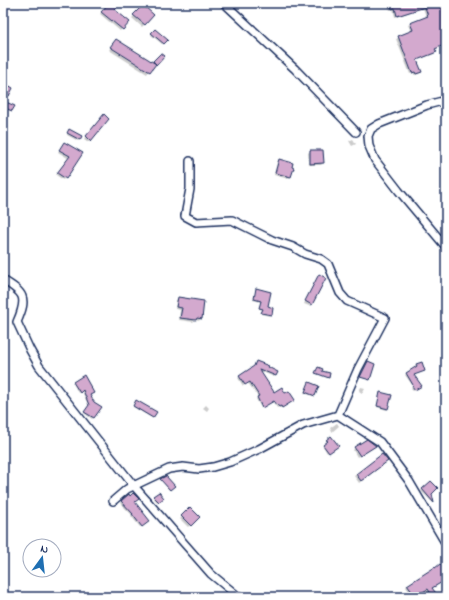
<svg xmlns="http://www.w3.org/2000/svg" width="449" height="600" font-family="'Indie Flower',sans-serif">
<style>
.shadow{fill:#0003}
.building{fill:#d3a9ce;stroke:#1b2f5e}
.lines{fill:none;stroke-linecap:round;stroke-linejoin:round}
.minor-casing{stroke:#1b2f5e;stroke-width:10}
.minor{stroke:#fff;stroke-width:7}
</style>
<rect width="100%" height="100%" fill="#fff"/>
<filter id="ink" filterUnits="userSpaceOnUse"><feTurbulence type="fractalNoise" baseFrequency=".025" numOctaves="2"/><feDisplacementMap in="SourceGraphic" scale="8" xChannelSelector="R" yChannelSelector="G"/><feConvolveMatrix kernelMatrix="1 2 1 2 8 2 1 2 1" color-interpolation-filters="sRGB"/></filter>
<g filter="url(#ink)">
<path class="shadow" d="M110,3H121L113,9L128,22L120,31L100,14Z
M387,3H446V45L435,49V52L434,54L416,60L421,72L419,74L414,75V73L410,74L396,39L411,32L408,25L410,24L426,17L423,8L395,17L393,9L390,10Z
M143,6L153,15L142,27L132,18Z
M155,30L166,40L162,44L151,35Z
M114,42L153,63L161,54L163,56L154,64L147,74L109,50Z
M3,83L12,88L3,103Z
M6,103L12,110L10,111L3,108Z
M102,118L90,140L88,142L84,139Z
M68,132L80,139L78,141L67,135Z
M353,139L356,144L352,146L349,141Z
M63,145L81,154L63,180L56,175L69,159L58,152Z
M310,151L323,163L321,165H309L308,153Z
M279,160L293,169L290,177L288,179L274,175L277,162Z
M317,277L311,304L309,306L304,304Z
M256,290L267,307L272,309L270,316L261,314L262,309H259L261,302L253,300Z
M178,298L201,318L199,321L195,320L193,322L179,320L180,310L175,309L176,300Z
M416,364L423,371L413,375L419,387L414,391L411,388L413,386L405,375L416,368L415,366Z
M254,368H267L277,372L274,377L258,370L274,393L292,402L280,408L279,407L277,408L273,402L261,408L256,399L258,397L248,383L243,386L238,378Z
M74,382L89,395L93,403L100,407L92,419L84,413L89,407L82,391L78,393L73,383Z
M309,383L314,395L313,396L304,393Z
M361,387L365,388L362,393L359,391Z
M380,394L391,395L387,410L377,407Z
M136,402L153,417L152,418L133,407Z
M206,405L209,408L207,411L203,408Z
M337,423L339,426L332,432L330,428Z
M331,437L337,446L327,453L323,446L327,443L326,442Z
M355,448H372L357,457L353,450Z
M382,455L385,463L359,483L354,476Z
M161,479L173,486L169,490Z
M430,482L431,493L433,503L421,491Z
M158,493L162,498L157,502L153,497Z
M128,496L148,520L140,527L131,516L132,515L120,503Z
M190,508L199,517L188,527L180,519Z
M408,585L431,588L438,597H416L413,593L411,594L406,587Z"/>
<path class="building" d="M109,3H122L114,9L130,22L123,30L101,12Z
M390,3H446V44L435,49L437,52L417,60L422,72L416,74L415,72L412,73L398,36L413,30L410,23L428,16L425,7L397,16L395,8L392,9Z
M143,5L154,15L145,25L133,15Z
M155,29L168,40L164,44L151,33Z
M116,39L156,64L150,72L110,47Z
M161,53L165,56L157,65L153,61Z
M3,82L13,88L9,96L3,92Z
M6,102L15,106L12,111L3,107Z
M104,114L109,119L91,141L86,136Z
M69,129L82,136L80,140L67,133Z
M64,142L83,153L66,179L57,173L70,156L59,150Z
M310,150H323L324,163L310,164Z
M279,159L293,163L292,167L294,168L291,177L275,173Z
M319,274L326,278L312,305L305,301Z
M256,288L271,292L268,306L273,308L272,315L261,313L263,309L259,308L261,301L254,299Z
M178,297L204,301L202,319L197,318L196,320L180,318L182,308L176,307Z
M256,361L269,366L268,367L278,372L276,376L259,369L274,392L282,387L285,393L289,391L295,400L282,408L281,406L279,407L274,401L262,408L257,397L259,396L250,382L245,385L239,376L254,366Z
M368,361L375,364L370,380L360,377Z
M422,362L425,371L414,375L422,386L415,390L412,386L413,385L406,373L417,366L416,364Z
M318,367L323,369L322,371L330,373L329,378L315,373Z
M84,375L94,393L90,395L94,402L102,407L94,418L84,412L89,405L83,390L80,393L73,382Z
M309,382L319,386L315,396L305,392Z
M380,392L392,395L388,409L377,406Z
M136,400L157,412L153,418L133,406Z
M331,436L339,446L329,453L323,445L328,441L326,440Z
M367,439L376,446L360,456L354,447Z
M382,454L388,461L361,481L356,474Z
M166,476L175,486L170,490L160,479Z
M431,481L438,488L432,494L434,503L422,489Z
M159,492L164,498L159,502L153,496Z
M133,493L139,499L135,502L150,521L142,527L132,514H133L121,501L129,494L130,496Z
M190,507L200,517L191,526L181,516Z
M440,564L446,570V572L441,577L444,581L432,588L439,597H433L428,589L417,595L415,592L413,593L407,585L435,567V568Z"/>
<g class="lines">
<g class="minor-casing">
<path id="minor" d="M224,3L295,69L356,132
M446,100L427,105L379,124L371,129L368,136L369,146L375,160L399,191L446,247
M190,161V189L185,216L196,222L232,220L272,240L293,247L305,254L321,259L328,264L340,293L347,301L385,318L358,369L338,415
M3,280C24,293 28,297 17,322L30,350L39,366L134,486L211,574L239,597
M338,415L380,442L409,481L446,544
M113,501L127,489L169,469L183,467L199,469L213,467L230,462L259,449L303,425L338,415"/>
</g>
<use href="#minor" class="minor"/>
</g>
</g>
<rect width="449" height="600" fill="none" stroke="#fff" stroke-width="16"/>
<rect x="8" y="8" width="433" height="584" fill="none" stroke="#1b2f5e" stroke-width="1.5" filter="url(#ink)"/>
<g transform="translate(42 558) rotate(15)"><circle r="19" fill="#ffffff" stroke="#a4acbf"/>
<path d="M0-3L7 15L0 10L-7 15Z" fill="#1f6fb2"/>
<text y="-6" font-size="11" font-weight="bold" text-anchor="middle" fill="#1b2f5e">N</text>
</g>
</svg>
